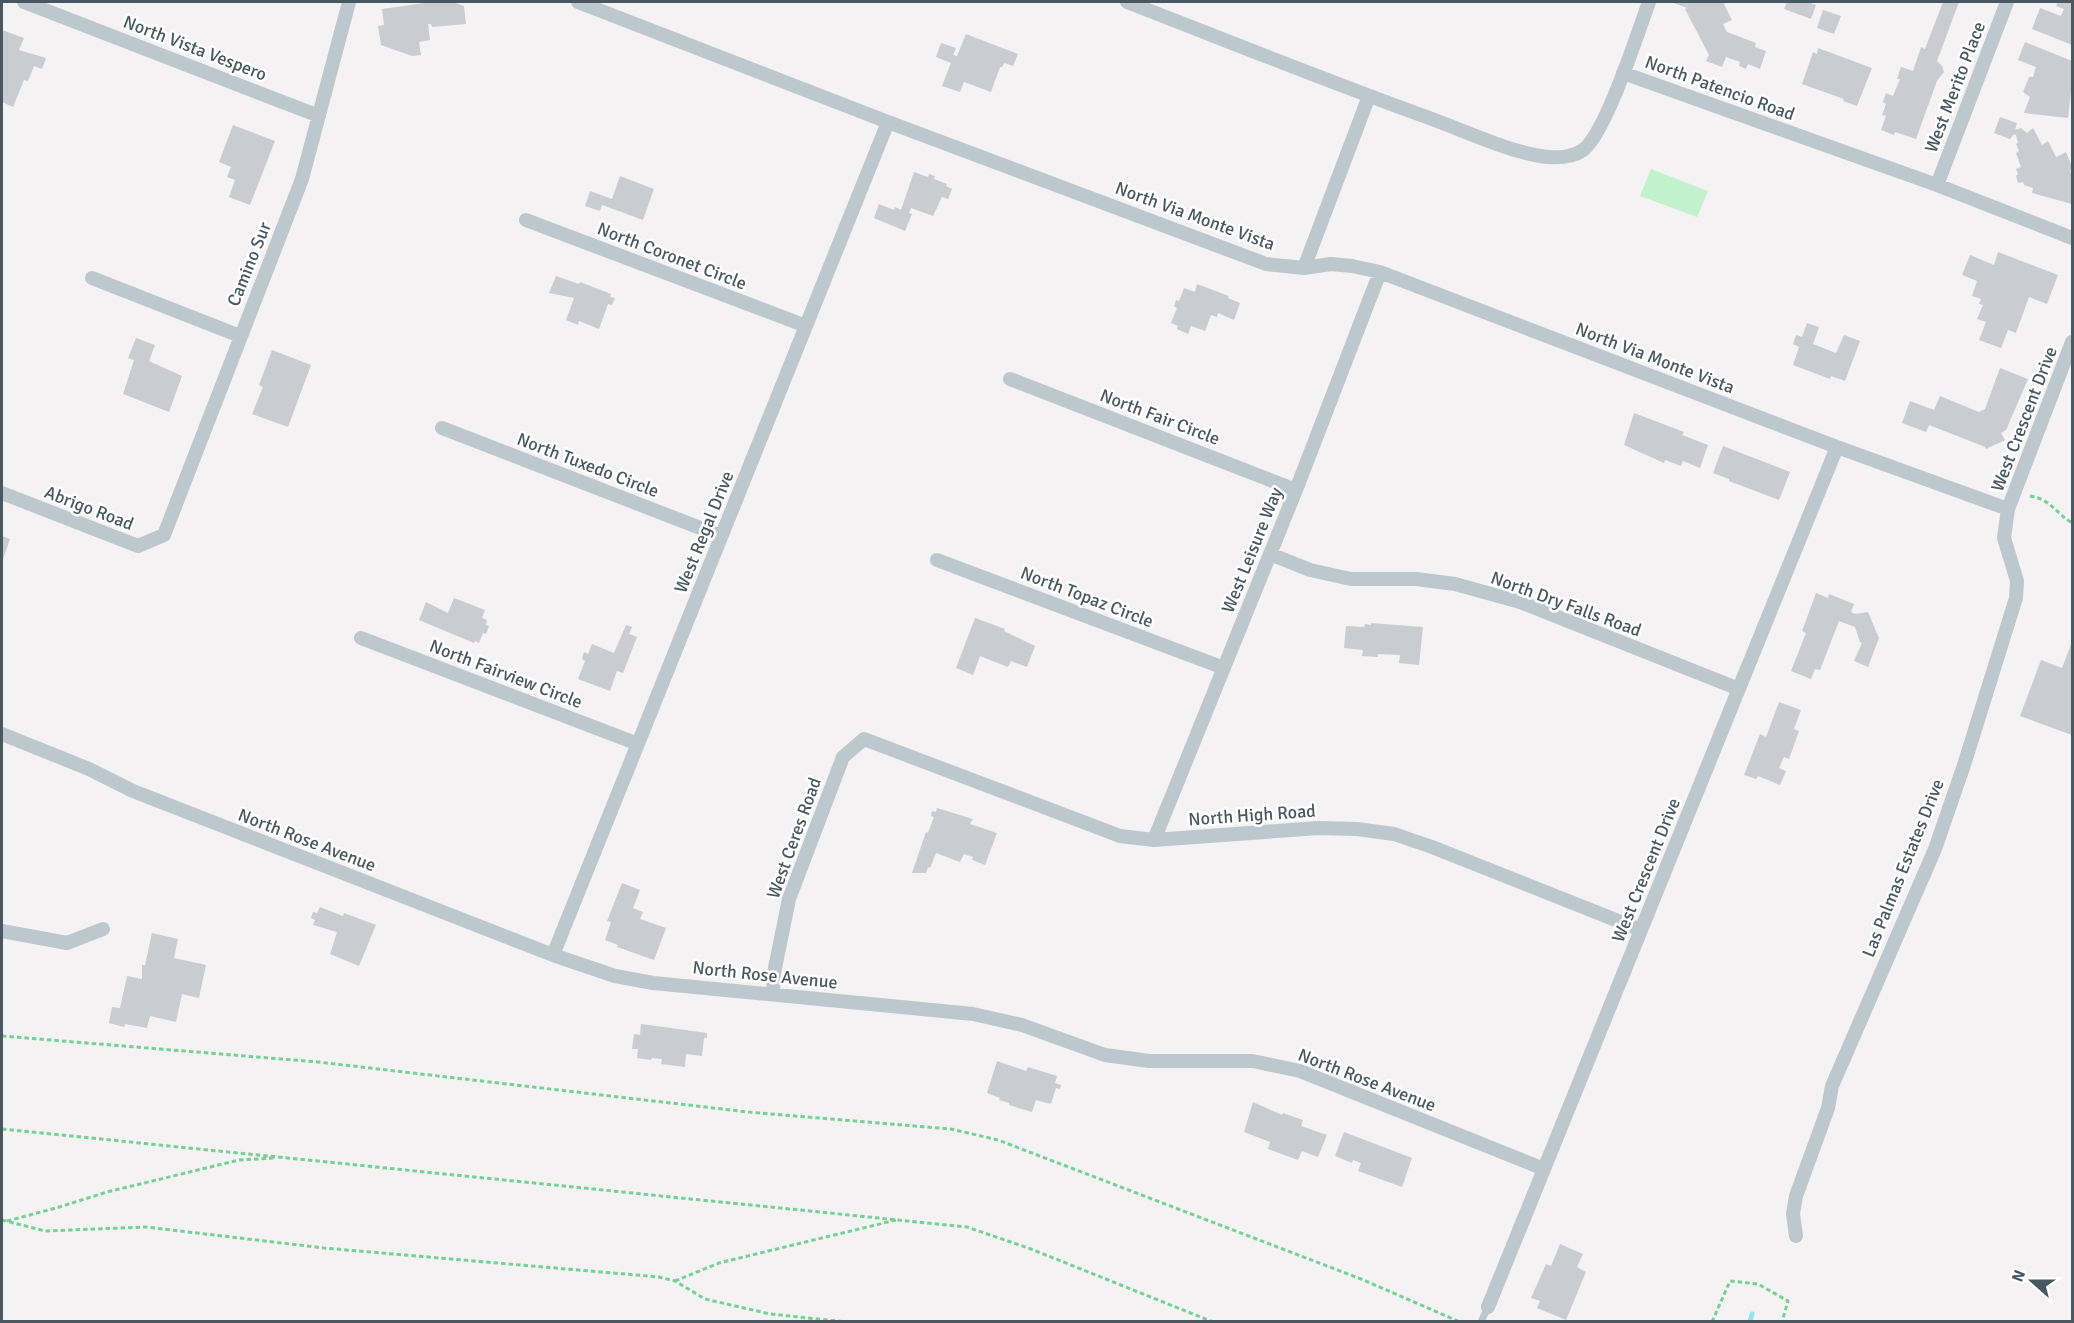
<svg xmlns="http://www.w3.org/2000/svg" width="2074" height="1323" font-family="Signika,sans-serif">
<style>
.green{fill:#c1f1cd}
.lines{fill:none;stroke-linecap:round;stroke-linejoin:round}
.stream{stroke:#8de7ee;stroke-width:5}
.building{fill:#c9cdd1}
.path{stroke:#78d099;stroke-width:3;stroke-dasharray:4.5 3;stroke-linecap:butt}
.service{stroke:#bdc8ce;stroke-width:7}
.minor{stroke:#bdc8ce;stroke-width:14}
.labels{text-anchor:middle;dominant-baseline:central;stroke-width:5;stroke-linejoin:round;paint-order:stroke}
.street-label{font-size:18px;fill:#495860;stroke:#fff}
</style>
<rect width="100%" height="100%" fill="#f4f2f2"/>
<path class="green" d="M1651,169L1708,191L1697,217L1640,196Z"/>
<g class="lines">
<path class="stream" d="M1750,1322L1752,1314"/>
</g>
<path class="building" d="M432,2H453L464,6L466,24L432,27L431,24H428L430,40L419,42L421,55L412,56L381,45L378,26L384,25L382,9Z
M1671,2H1723L1732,20L1723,24L1727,32L1756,43L1755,47L1766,51L1760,69L1748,64L1746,69L1739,66L1740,62L1726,57L1722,67L1706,61L1709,55L1685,9L1687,8Z
M1787,2H1813L1812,4L1816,5L1811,19L1784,9Z
M1943,2H1959L1937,61L1942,66L1944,72L1937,81L1916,139L1895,132L1894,135L1881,130L1886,116L1882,115L1886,104L1883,102L1886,93L1893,96L1900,79H1897L1901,67L1913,71L1921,47L1925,49Z
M2058,2H2072V45L2032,29L2040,8L2061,16L2064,9L2056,6Z
M1823,10L1841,16L1834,34L1817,28Z
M2,30L24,38L19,50L46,58L42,69L34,66L28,81L24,80L13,107L2,102Z
M966,34L1018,54L1013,66L1004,63L1002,67H1000L991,92L964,82L960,92L942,86L951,63L936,57L941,43L956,48L953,55L957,56Z
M2025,42L2072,61V82L2068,118L2024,113L2030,97L2023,92L2029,77H2033L2036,67L2018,60Z
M1818,48L1872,68L1857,106L1843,101L1844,99L1802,84L1813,52L1817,54Z
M2000,117L2017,123L2015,130L2021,128L2027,133L2033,128L2042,145L2048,141L2056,157L2066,152L2072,167L2070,171L2072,176V204L2032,193L2033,188L2024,185L2023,182L2018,183L2016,176L2018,174L2016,169L2021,167L2016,153L2019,151L2016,144L2018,143L2016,135L2014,134L2010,139L1994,133Z
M233,125L275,141L250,205L229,197L235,180L227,177L231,167L219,162Z
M914,172L928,177L929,174L935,176L934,179L947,184L946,186L952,189L948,199L942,197L933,216L911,208L909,213L912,214L905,231L874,218L879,204L894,210L895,207L901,210Z
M620,176L654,189L643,220L602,205L600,211L585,206L590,191L612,199Z
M1998,252L2058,275L2047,304L2029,297L2016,333L2008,330L2001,348L1979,340L1986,322L1977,319L1983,305L1979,304L1981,299L1972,296L1977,281L1962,275L1970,255L1994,265Z
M556,276L579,284L580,282L611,294L610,297L615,298L612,305L608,304L599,329L579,321L578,325L566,320L574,298L549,293Z
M1197,284L1229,296L1228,298L1240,303L1234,320L1218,313L1217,317L1211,315L1205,331L1191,326L1188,334L1177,329L1178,326L1171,323L1177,308L1174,306L1176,300L1179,301L1184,288L1195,292Z
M1807,323L1819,327L1813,344L1836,353L1844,335L1860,341L1845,381L1831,376L1830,379L1793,365L1799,347L1793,344L1796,335L1802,337Z
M136,338L155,345L149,361L182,376L169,412L123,394L134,360L128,358Z
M272,350L311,365L288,427L252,414L263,387L259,385Z
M2000,368L2028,379L2006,430L2001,433L2005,440L1986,449L1985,447L1929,425L1926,432L1902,423L1910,401L1934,410L1940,396L1979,412L1985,409Z
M1634,413L1684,432L1682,435L1708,445L1700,468L1683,461L1681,466L1665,460L1664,463L1624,445Z
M1723,446L1790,472L1779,500L1729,481V479L1713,473Z
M2,536L10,539L2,562Z
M1816,593L1828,598L1829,594L1854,604L1851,612L1855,614L1868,612L1879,638L1868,667L1854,661L1862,643L1860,642L1855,627L1839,621L1820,670L1815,669L1811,679L1791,671L1806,633L1802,631Z
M454,598L485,610L482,618L487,620L486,625L489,626L486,634L483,633L479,643L475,641L474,643L419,620L426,602L448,613Z
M975,618L1005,629L1004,631L1035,646L1027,667L1011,661L1008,667L980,656L973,675L956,668Z
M1371,623L1423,627L1419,665L1399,663L1400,655L1378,654V657L1362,656L1363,650L1344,648L1346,626L1364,627L1365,624L1371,625Z
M626,625L632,627L629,634L637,637L623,673L617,671L610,691L578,679L585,661L582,659L584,652L588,654L592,644L614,653Z
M2072,642V735L2020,716L2041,660L2062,668Z
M1779,702L1801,710L1794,729L1799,731L1789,759L1784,757L1779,768L1786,771L1780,785L1758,776L1756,779L1744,775L1760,734L1766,737Z
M937,808L973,819L970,824L997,833L985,865L972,860L973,857L964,854L960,862L936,853L930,868L928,867L926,873H912L926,832L928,833L934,817L931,816L932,811L936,812Z
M622,883L640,890L633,908L643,912L640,919L666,928L654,960L617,947L618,945L605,940L611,922L607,921Z
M320,907L343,916L344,913L376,925L359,966L330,954L337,932L313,925L315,920L311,918L313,912L317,913Z
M152,933L178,939L174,958L206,965L199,998L182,994L176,1022L150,1016L147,1028L125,1024L124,1027L109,1023L112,1007L120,1008L127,976L142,979V965H145Z
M641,1024L707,1033V1038H704L702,1056L686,1054L685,1067L661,1064L662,1059L652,1058L651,1060L637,1058L638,1049H632L634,1034L640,1035Z
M997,1061L1026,1071L1028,1067L1057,1076L1055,1083L1061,1085L1060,1089L1056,1088L1051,1104L1036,1100L1032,1112L1009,1105V1103L999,1100L1000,1098L987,1093Z
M1253,1102L1282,1115L1283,1113L1303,1120L1301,1126L1327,1135L1318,1157L1302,1151L1298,1160L1268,1149L1270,1142L1244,1132Z
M1344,1132L1412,1158L1402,1187L1358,1171L1361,1163L1353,1160L1352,1163L1335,1156Z
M1560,1244L1583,1254L1577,1267L1586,1272L1566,1320L1537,1308L1540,1301L1531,1298L1546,1264L1551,1266Z"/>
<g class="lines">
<path class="path" d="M2030,496C2050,499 2056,513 2072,523
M2,1036L318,1062L748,1112L951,1129L998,1140L1361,1279L1460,1322
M2,1129L967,1227L1031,1249L1213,1322
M2,1220L45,1231L146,1227L324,1248L659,1277L675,1281L705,1299L770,1314L847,1322
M7,1221L56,1208L107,1192L239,1160L274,1158
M675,1281L719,1263L896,1220
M1712,1322L1730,1281L1758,1284L1788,1301L1782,1322"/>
<path class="service" d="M1481,1322L1488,1307"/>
<path class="minor" d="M24,2L319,116
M578,2L888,122L1266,264L1304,268L1331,264L1352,266L1380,272L1837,447L2008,509
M1127,2C1228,41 1329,82 1432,119C1465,131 1514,154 1548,157C1560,158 1573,157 1583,150C1606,133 1638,32 1649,2
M1623,73L1937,185L2072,238
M1937,185L2007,2
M526,220L806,326
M1304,268L1369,96
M92,278L240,336
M1010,379L1296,490
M442,428L721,536
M2,493L138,546L164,535L302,179L349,2
M1270,554L1310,570L1351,579H1416L1455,584L1520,602L1739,689
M937,560L1224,668
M361,638L638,744
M2,734L89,769L133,791L553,955L615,976L653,983L973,1014L1022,1025L1105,1055L1149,1061H1253L1300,1071L1544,1169
M1154,840L1296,490L1380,272
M2,931L67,943L103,929
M553,955L888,122
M773,994L774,973L789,899L843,757L864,739L1120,836L1154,840L1318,828L1357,829L1394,834L1432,847L1641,930
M1796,1236L1793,1214L1796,1196L1828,1108L1832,1086L1935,849L1964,765L2016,598L2017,581L2004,538L2008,509L2072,342
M1488,1307L1837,447"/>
</g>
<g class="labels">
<g class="street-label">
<text transform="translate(195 48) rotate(21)">North Vista Vespero</text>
<text transform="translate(1955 87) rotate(-69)">West Merito Place</text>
<text transform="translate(1720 88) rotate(20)">North Patencio Road</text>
<text transform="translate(1195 216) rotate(20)">North Via Monte Vista</text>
<text transform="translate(672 256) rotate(21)">North Coronet Circle</text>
<text transform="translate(249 264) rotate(-68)">Camino Sur</text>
<text transform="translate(1655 358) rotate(21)">North Via Monte Vista</text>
<text transform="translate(1160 417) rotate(21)">North Fair Circle</text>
<text transform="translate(2024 419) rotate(-69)">West Crescent Drive</text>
<text transform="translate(588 465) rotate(21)">North Tuxedo Circle</text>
<text transform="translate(89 508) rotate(21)">Abrigo Road</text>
<text transform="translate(704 532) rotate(-68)">West Regal Drive</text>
<text transform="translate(1252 550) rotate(-68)">West Leisure Way</text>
<text transform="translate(1087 597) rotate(21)">North Topaz Circle</text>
<text transform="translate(1566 604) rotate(20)">North Dry Falls Road</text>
<text transform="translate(506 674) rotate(21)">North Fairview Circle</text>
<text transform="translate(1252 815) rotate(-4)">North High Road</text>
<text transform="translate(794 838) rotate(-70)">West Ceres Road</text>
<text transform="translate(307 840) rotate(21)">North Rose Avenue</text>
<text transform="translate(1903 868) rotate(-68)">Las Palmas Estates Drive</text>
<text transform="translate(1646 870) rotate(-68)">West Crescent Drive</text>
<text transform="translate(765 975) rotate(6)">North Rose Avenue</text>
<text transform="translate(1367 1080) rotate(21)">North Rose Avenue</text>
</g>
</g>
<rect width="2074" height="1323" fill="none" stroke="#495860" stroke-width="6"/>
<g transform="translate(2032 1281) rotate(291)" stroke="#ffffff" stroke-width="4.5" paint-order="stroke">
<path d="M0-4.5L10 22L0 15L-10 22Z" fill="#495860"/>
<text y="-9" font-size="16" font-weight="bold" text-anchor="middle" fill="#495860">N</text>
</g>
</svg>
